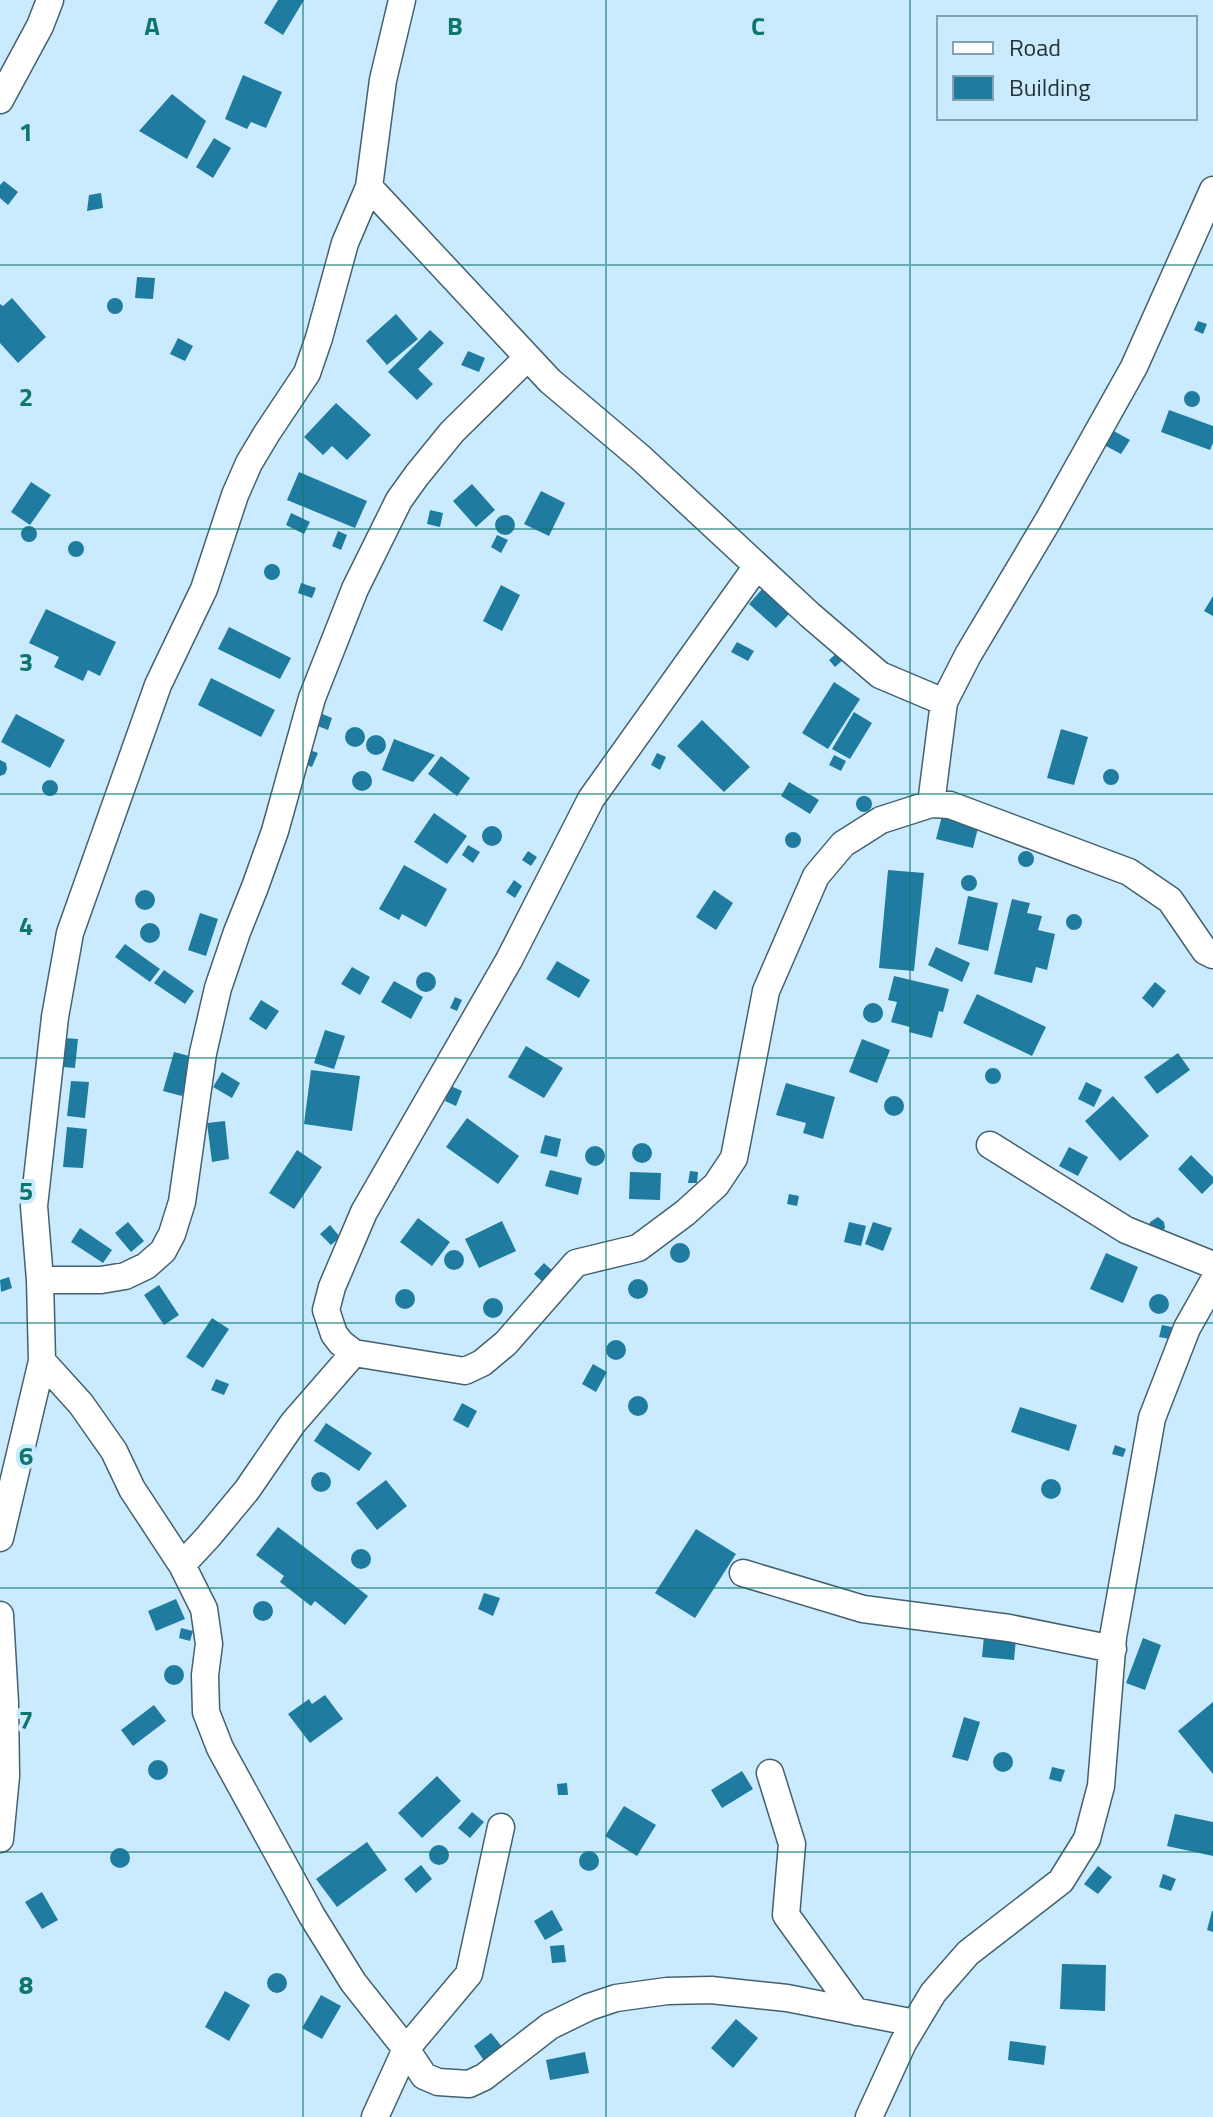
<svg xmlns="http://www.w3.org/2000/svg" width="1213" height="2117" font-family="'Titillium Web',sans-serif">
<style>
.building{fill:#1f7ba0}
.lines{fill:none;stroke-linecap:round;stroke-linejoin:round}
.minor-casing{stroke:#446170;stroke-width:29}
.minor{stroke:#fff;stroke-width:26}
.grid{fill:none;stroke:#0f766e;stroke-width:2;stroke-opacity:0.55}
.grid-label{font-size:26px;text-anchor:middle;font-weight:bold;fill:#0f766e;stroke:#caebfd;stroke-width:8;stroke-linejoin:round;paint-order:stroke}
</style>
<rect width="100%" height="100%" fill="#caebfd"/>
<path class="building" d="M278,0H304L283,35L264,23Z
M243,75L282,92L266,128L251,122L247,129L225,119Z
M172,94L206,121L187,159L139,131Z
M214,138L231,148L213,178L196,167Z
M4,181L18,192L8,205L0,198V185Z
M101,193L103,208L87,211L89,195Z
M137,277L155,278L153,299L135,298Z
M107 306a8 8 0 1 1 16 0a8 8 0 1 1-16 0Z
M12,298L46,337L18,363L0,343V304L3,306Z
M396,314L418,339L387,365L366,341Z
M1198,321L1207,324L1203,334L1194,330Z
M430,330L444,343L418,369L433,384L417,400L388,372Z
M178,338L193,346L185,361L170,354Z
M468,351L485,358L479,372L461,365Z
M1184 399a8 8 0 1 1 16 0a8 8 0 1 1-16 0Z
M336,403L371,435L347,460L332,446L323,455L304,437Z
M1169,410L1213,426V443L1210,450L1161,432Z
M1112,430L1130,440L1121,454L1104,445Z
M299,472L367,501L355,528L287,500Z
M31,482L51,495L30,525L11,512Z
M472,484L495,510L476,527L453,501Z
M541,491L565,503L549,536L524,524Z
M430,510L443,513L440,527L427,524Z
M291,513L310,522L304,534L286,525Z
M495 525a10 10 0 1 1 20 0a10 10 0 1 1-20 0Z
M21 534a8 8 0 1 1 16 0a8 8 0 1 1-16 0Z
M338,531L347,535L341,550L332,546Z
M497,535L508,540L501,553L491,547Z
M68 549a8 8 0 1 1 16 0a8 8 0 1 1-16 0Z
M264 572a8 8 0 1 1 16 0a8 8 0 1 1-16 0Z
M301,583L316,588L312,598L298,593Z
M501,585L520,595L502,631L483,621Z
M763,588L790,613L776,628L749,604Z
M1213,596V616L1204,611Z
M46,609L116,642L100,676L88,670L83,681L54,667L59,657L29,643Z
M229,627L291,658L280,679L218,649Z
M737,642L754,651L748,661L731,652Z
M839,651L845,658L835,667L829,660Z
M211,678L275,710L261,737L198,705Z
M834,682L860,699L828,749L802,733Z
M854,712L872,723L850,759L832,749Z
M320,713L332,718L328,730L315,725Z
M16,714L65,740L50,768L1,742Z
M702,720L750,767L724,792L677,746Z
M345 737a10 10 0 1 1 20 0a10 10 0 1 1-20 0Z
M1061,729L1088,737L1074,785L1047,778Z
M366 745a10 10 0 1 1 20 0a10 10 0 1 1-20 0Z
M394,739L435,755L413,782L382,770Z
M307,749L318,753L312,767L302,763Z
M657,753L666,757L660,770L651,765Z
M834,755L846,761L841,771L829,765Z
M441,756L470,778L457,796L428,774Z
M0,760L6,763L7,769L5,774L0,776Z
M1103 777a8 8 0 1 1 16 0a8 8 0 1 1-16 0Z
M352 781a10 10 0 1 1 20 0a10 10 0 1 1-20 0Z
M42 788a8 8 0 1 1 16 0a8 8 0 1 1-16 0Z
M789,782L819,800L810,814L781,796Z
M856 804a8 8 0 1 1 16 0a8 8 0 1 1-16 0Z
M943,812L980,820L973,848L936,839Z
M434,813L467,836L447,864L414,842Z
M482 836a10 10 0 1 1 20 0a10 10 0 1 1-20 0Z
M785 840a8 8 0 1 1 16 0a8 8 0 1 1-16 0Z
M468,845L480,852L473,863L462,855Z
M528,851L537,857L531,866L522,860Z
M1018 859a8 8 0 1 1 16 0a8 8 0 1 1-16 0Z
M404,865L447,889L426,927L402,914L399,920L379,909Z
M888,870L924,873L914,971L879,968Z
M961 883a8 8 0 1 1 16 0a8 8 0 1 1-16 0Z
M514,880L522,886L515,898L506,892Z
M714,890L733,903L716,930L696,917Z
M135 900a10 10 0 1 1 20 0a10 10 0 1 1-20 0Z
M968,896L998,903L988,951L958,944Z
M1012,899L1030,903L1027,913L1042,916L1038,930L1055,934L1047,970L1036,967L1032,983L994,974Z
M200,913L218,919L206,956L188,950Z
M1066 922a8 8 0 1 1 16 0a8 8 0 1 1-16 0Z
M140 933a10 10 0 1 1 20 0a10 10 0 1 1-20 0Z
M125,944L160,969L150,982L115,957Z
M936,947L970,963L962,982L928,965Z
M557,961L590,980L579,998L546,979Z
M352,967L370,977L360,995L341,984Z
M164,970L194,991L185,1004L154,983Z
M416 982a10 10 0 1 1 20 0a10 10 0 1 1-20 0Z
M894,976L949,989L943,1012L939,1011L932,1038L909,1032L910,1027L891,1022L897,1002L888,1000Z
M394,981L423,997L411,1019L381,1002Z
M1155,982L1166,991L1153,1008L1142,998Z
M977,994L1046,1027L1032,1056L963,1023Z
M455,997L462,1000L457,1011L450,1008Z
M261,1000L279,1011L266,1030L249,1019Z
M863 1013a10 10 0 1 1 20 0a10 10 0 1 1-20 0Z
M325,1030L345,1036L334,1069L314,1063Z
M65,1038L78,1039L75,1068L62,1067Z
M862,1039L890,1050L877,1083L849,1072Z
M526,1046L563,1068L544,1098L508,1077Z
M174,1052L193,1057L182,1096L163,1091Z
M1178,1053L1190,1070L1157,1094L1144,1077Z
M985 1076a8 8 0 1 1 16 0a8 8 0 1 1-16 0Z
M311,1070L360,1076L352,1131L304,1124Z
M222,1072L240,1083L232,1098L213,1087Z
M71,1081L89,1082L85,1118L67,1116Z
M1086,1082L1102,1090L1094,1107L1078,1099Z
M786,1083L835,1097L823,1139L803,1133L806,1123L776,1115Z
M451,1086L462,1091L456,1106L445,1101Z
M884 1106a10 10 0 1 1 20 0a10 10 0 1 1-20 0Z
M1113,1096L1149,1136L1120,1161L1085,1121Z
M467,1118L519,1156L498,1184L446,1147Z
M225,1121L229,1159L212,1162L207,1123Z
M67,1127L87,1129L83,1168L63,1167Z
M545,1135L561,1139L557,1157L540,1153Z
M632 1153a10 10 0 1 1 20 0a10 10 0 1 1-20 0Z
M585 1156a10 10 0 1 1 20 0a10 10 0 1 1-20 0Z
M1069,1147L1088,1157L1078,1176L1059,1166Z
M297,1150L322,1167L294,1209L269,1193Z
M1191,1155L1213,1177V1183L1202,1194L1178,1169Z
M550,1170L582,1178L578,1195L545,1186Z
M690,1171L698,1172L697,1183H688Z
M630,1172L661,1173L660,1200L629,1199Z
M789,1194L799,1196L797,1206L787,1204Z
M1158,1217L1164,1222L1165,1228L1160,1233L1149,1226L1150,1222Z
M418,1218L450,1242L432,1266L400,1242Z
M502,1221L516,1251L479,1268L465,1239Z
M128,1222L144,1241L131,1252L115,1233Z
M849,1222L866,1226L861,1246L844,1242Z
M873,1222L892,1228L883,1251L865,1244Z
M330,1225L340,1237L331,1245L320,1234Z
M80,1228L112,1250L103,1263L71,1242Z
M670 1253a10 10 0 1 1 20 0a10 10 0 1 1-20 0Z
M444 1260a10 10 0 1 1 20 0a10 10 0 1 1-20 0Z
M1106,1253L1138,1267L1123,1303L1090,1289Z
M544,1263L556,1274L546,1285L534,1274Z
M9,1277L12,1288L1,1292L0,1280Z
M628 1289a10 10 0 1 1 20 0a10 10 0 1 1-20 0Z
M159,1285L179,1315L164,1325L144,1295Z
M395 1299a10 10 0 1 1 20 0a10 10 0 1 1-20 0Z
M1149 1304a10 10 0 1 1 20 0a10 10 0 1 1-20 0Z
M483 1308a10 10 0 1 1 20 0a10 10 0 1 1-20 0Z
M212,1318L229,1329L203,1368L186,1357Z
M1162,1325L1172,1327L1170,1339L1159,1337Z
M606 1350a10 10 0 1 1 20 0a10 10 0 1 1-20 0Z
M593,1364L607,1372L596,1392L582,1384Z
M216,1379L229,1384L224,1395L211,1390Z
M628 1406a10 10 0 1 1 20 0a10 10 0 1 1-20 0Z
M462,1403L477,1411L468,1428L453,1420Z
M1020,1407L1077,1425L1069,1451L1011,1432Z
M326,1423L372,1453L359,1471L314,1441Z
M1115,1445L1126,1449L1123,1457L1112,1454Z
M311 1482a10 10 0 1 1 20 0a10 10 0 1 1-20 0Z
M1041 1489a10 10 0 1 1 20 0a10 10 0 1 1-20 0Z
M386,1480L407,1506L377,1530L356,1503Z
M278,1527L368,1596L345,1625L315,1601L311,1606L280,1582L284,1576L256,1555Z
M696,1529L736,1554L695,1618L655,1593Z
M351 1559a10 10 0 1 1 20 0a10 10 0 1 1-20 0Z
M484,1593L500,1598L493,1616L478,1609Z
M176,1599L185,1619L156,1631L148,1611Z
M253 1611a10 10 0 1 1 20 0a10 10 0 1 1-20 0Z
M181,1628L193,1631L190,1641L179,1638Z
M984,1636L1016,1639L1014,1660L982,1657Z
M1143,1638L1161,1645L1145,1690L1126,1683Z
M164 1675a10 10 0 1 1 20 0a10 10 0 1 1-20 0Z
M325,1695L343,1719L310,1743L288,1714L309,1699L312,1704Z
M1213,1702V1774L1178,1731Z
M154,1705L166,1721L133,1746L121,1730Z
M964,1717L980,1722L968,1761L952,1757Z
M993 1762a10 10 0 1 1 20 0a10 10 0 1 1-20 0Z
M148 1770a10 10 0 1 1 20 0a10 10 0 1 1-20 0Z
M1052,1767L1065,1770L1061,1782L1049,1779Z
M742,1771L753,1789L722,1808L711,1790Z
M437,1776L461,1801L422,1838L398,1813Z
M567,1783L568,1795H558L557,1784Z
M624,1806L656,1825L637,1856L605,1836Z
M472,1812L484,1822L470,1838L458,1828Z
M1175,1814L1213,1822V1856L1167,1846Z
M367,1842L387,1870L337,1907L316,1879Z
M429 1855a10 10 0 1 1 20 0a10 10 0 1 1-20 0Z
M110 1858a10 10 0 1 1 20 0a10 10 0 1 1-20 0Z
M579 1861a10 10 0 1 1 20 0a10 10 0 1 1-20 0Z
M421,1865L432,1879L416,1893L404,1879Z
M1098,1866L1112,1877L1098,1894L1084,1884Z
M1163,1874L1176,1879L1171,1891L1159,1887Z
M42,1892L58,1920L42,1929L25,1902Z
M552,1910L563,1930L545,1940L534,1921Z
M1212,1911H1213V1932L1207,1930Z
M564,1945L566,1962L552,1963L550,1946Z
M1062,1964L1106,1965L1105,2011L1060,2009Z
M267 1983a10 10 0 1 1 20 0a10 10 0 1 1-20 0Z
M225,1991L250,2005L229,2041L205,2027Z
M321,1995L341,2006L322,2039L302,2028Z
M736,2019L758,2038L733,2068L711,2048Z
M491,2033L503,2048L485,2062L474,2046Z
M1010,2041L1046,2046L1044,2065L1008,2060Z
M585,2052L589,2073L550,2080L546,2060Z"/>
<g class="lines">
<g class="minor-casing">
<path id="minor" d="M0,100L40,26L50,0
M369,187L550,381L641,458L810,615L880,675L944,702
M757,566L591,799L509,960L364,1212L332,1287L326,1310L334,1334L341,1343L354,1353L465,1371L482,1363L506,1343L576,1263L638,1248L685,1213L716,1185L734,1158L766,991L816,876L843,844L881,820L931,804L950,805L1129,872L1170,900L1205,951L1213,955
M931,804L944,702L968,655L1049,519L1134,367L1213,190
M990,1145L1126,1230L1213,1265
M40,1280H101L125,1276L146,1266L163,1251L172,1234L182,1202L203,1053L218,988L237,932L255,887L275,831L312,698L355,589L399,500L417,475L452,432L527,358
M42,1361L81,1404L114,1451L132,1489L182,1565L204,1609L209,1644L205,1675L206,1712L220,1748L312,1916L353,1982L406,2049L424,2076L438,2082L469,2084L484,2077L550,2026L589,2007L616,1998L667,1991L711,1990L787,1998L915,2023
M0,1538L42,1361L40,1280L34,1206L55,1017L70,933L158,685L204,589L235,495L249,463L267,433L307,373L319,338L345,243L369,187L383,80L402,0
M182,1565L208,1537L247,1490L293,1423L354,1353
M743,1573L863,1609L1009,1628L1113,1649
M0,1615L5,1703L6,1776L0,1839
M770,1773L792,1844L786,1915L856,2012
M375,2117L406,2049L469,1974L501,1827
M869,2117L903,2043L933,1993L968,1953L1061,1881L1087,1839L1101,1786L1113,1637L1152,1418L1187,1328L1213,1282"/>
</g>
<use href="#minor" class="minor"/>
</g>
<path class="grid" d="M303,0V2117M606,0V2117M910,0V2117M0,265H1213M0,529H1213M0,794H1213M0,1058H1213M0,1323H1213M0,1588H1213M0,1852H1213"/>
<g class="grid-label">
<text x="152" y="35">A</text>
<text x="455" y="35">B</text>
<text x="758" y="35">C</text>
<text x="26" y="141">1</text>
<text x="26" y="406">2</text>
<text x="26" y="671">3</text>
<text x="26" y="935">4</text>
<text x="26" y="1200">5</text>
<text x="26" y="1465">6</text>
<text x="26" y="1729">7</text>
<text x="26" y="1994">8</text>
</g>
<rect x="937" y="16" width="260" height="104" fill="#caebfd" stroke="#88a1af" stroke-width="2"/>
<rect x="953" y="42" width="40" height="12" fill="#ffffff" stroke="#88a1af" stroke-width="2"/>
<text x="1009" y="56" font-size="24" fill="#253239">Road</text>
<rect x="953" y="76" width="40" height="24" fill="#1f7ba0" stroke="#88a1af" stroke-width="2"/>
<text x="1009" y="96" font-size="24" fill="#253239">Building</text>
</svg>
